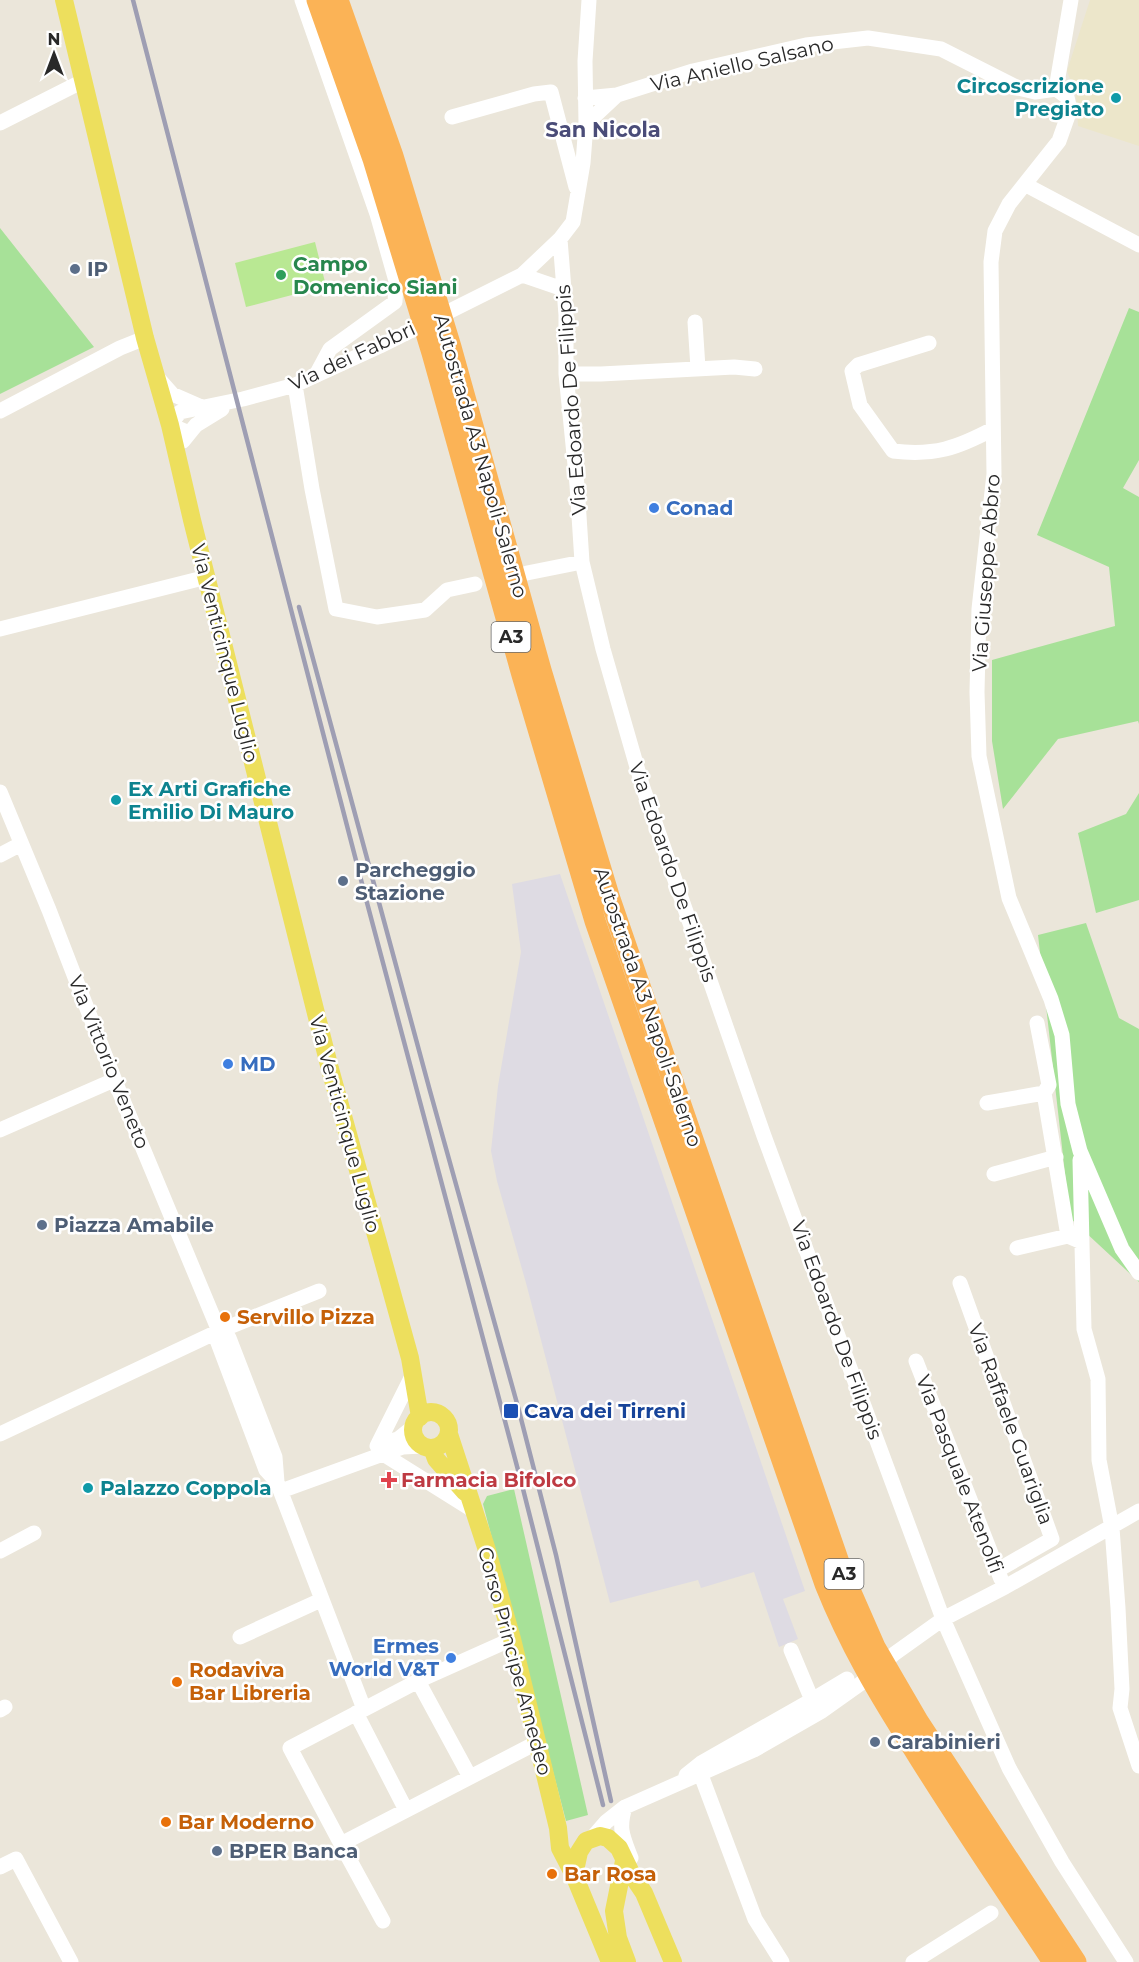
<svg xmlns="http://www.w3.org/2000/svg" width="1139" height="1962" font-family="Montserrat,sans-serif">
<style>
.industrial{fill:#dedbe3}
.education{fill:#ece6ca}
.green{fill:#a7e198}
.pitch{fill:#b9e893}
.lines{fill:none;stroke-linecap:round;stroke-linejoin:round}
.minor{stroke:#fff;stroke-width:15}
.major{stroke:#eddf5d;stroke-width:18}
.highway{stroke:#fbb356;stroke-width:21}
.rail{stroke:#9e9eb3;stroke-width:4.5}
.culture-dot{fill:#0f9aa8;stroke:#fff;stroke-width:2}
.service-dot{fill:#5c6f8a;stroke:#fff;stroke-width:2}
.leisure-dot{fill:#2e9e5b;stroke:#fff;stroke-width:2}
.shop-dot{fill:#3f7fe0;stroke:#fff;stroke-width:2}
.food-dot{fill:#e8710a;stroke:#fff;stroke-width:2}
.transit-dot{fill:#1a4fb4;stroke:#fff;stroke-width:2}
.health-dot{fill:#e0444e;stroke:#fff;stroke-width:2}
.labels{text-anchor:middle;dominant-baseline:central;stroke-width:5;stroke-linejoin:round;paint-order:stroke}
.shield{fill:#fff;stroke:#696969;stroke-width:1.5}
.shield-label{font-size:18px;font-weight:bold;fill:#292929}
.street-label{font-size:20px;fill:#292929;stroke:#fff}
.culture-label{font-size:20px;font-weight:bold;fill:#0d838f;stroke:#fff;text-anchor:start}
.leisure-label{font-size:20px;font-weight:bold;fill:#27864d;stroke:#fff;text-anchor:start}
.service-label{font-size:20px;font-weight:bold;fill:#4e5e75;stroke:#fff;text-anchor:start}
.shop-label{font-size:20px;font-weight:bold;fill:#366cbe;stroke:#fff;text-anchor:start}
.food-label{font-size:20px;font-weight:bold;fill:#c56008;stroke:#fff;text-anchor:start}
.transit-label{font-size:20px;font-weight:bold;fill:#164399;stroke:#fff;text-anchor:start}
.health-label{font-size:20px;font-weight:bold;fill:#be3a42;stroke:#fff;text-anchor:start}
.neighbourhood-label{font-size:21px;font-weight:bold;fill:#4a4c78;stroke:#fff}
</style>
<rect width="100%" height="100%" fill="#ebe6da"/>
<path class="industrial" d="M560,874L805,1591L783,1599L798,1639L779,1647L754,1572L701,1588L698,1580L610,1603L526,1283L497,1181L491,1151L498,1086L521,952L512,884Z"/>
<path class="education" d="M1090,0H1139V146L1078,126L1076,95L1067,71Z"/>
<path class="green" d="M0,228L94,347L0,394Z
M1129,308L1139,312V460L1123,488L1139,497V724L1138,721L1058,739L1003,809L992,741V660L1115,626L1109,567L1037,535Z
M1139,793V900L1096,913L1078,833L1126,814Z
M1086,923L1119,1018L1139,1029V1282L1070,1218L1038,935Z
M514,1489L588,1815L566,1821L483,1504L487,1496Z"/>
<path class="pitch" d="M315,242L326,286L246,307L235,263Z"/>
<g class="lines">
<path class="minor" d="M302,0L377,214L396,281L395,302L330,349L316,375
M1056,89L1067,97L1070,110L1059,141L1009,204L995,231L991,262L994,474L979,609L977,692L979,756L1009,898L1051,999L1062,1035L1068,1104L1080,1151L1122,1249L1139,1273
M1056,89L1071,0
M585,98L617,95L693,71L806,45L868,38L941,49L1018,88L1035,92L1056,89
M452,117L534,94L551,92L576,187
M0,123L83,81
M586,124L617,95
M1026,185L1139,245
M560,239L566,315V374L577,485L582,562L603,649L643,788L764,1136L943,1619L1009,1768L1062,1862L1126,1962
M522,275L563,289
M695,322L698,368
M929,343L858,365L852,371L860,405L893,451C935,456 957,448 993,429
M566,374H601L734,367L755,369
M157,377L172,394L204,408
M295,385L312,489L336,609L377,617L425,610L447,590L475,584
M0,411L120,348L145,338
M189,433L170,425L180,412L243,399L295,385L380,346L522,275L560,239L573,222L583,163L586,124L585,61L589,0
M183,441L196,425L222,409
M527,573L582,562
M0,629L207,577
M0,792L49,910L117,1086L219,1331L229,1338L275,1457L277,1482L364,1709
M0,855L21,844
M1037,1023L1049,1085L1044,1093L1068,1236L1082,1242
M987,1103L1044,1093
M0,1130L114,1080
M1080,1160L1084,1329L1098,1379L1099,1460L1112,1528L1118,1608L1122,1689L1120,1708L1139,1766
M994,1174L1056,1157
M1017,1248L1068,1236
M960,1283L1052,1539L998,1570
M219,1331L217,1340L266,1470L277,1482
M916,1361L1001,1579
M0,1434L219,1331L319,1291
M381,1444L398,1439L413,1427
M377,1446L413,1374
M383,1454L474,1511
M281,1491L383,1454L403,1447L422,1446
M0,1551L34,1533
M240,1637L321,1600
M512,1639L418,1681L290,1748L341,1844L538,1742
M418,1681L470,1777
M812,1700L847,1679
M0,1710L5,1707
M356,1713L406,1810
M686,1775L701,1763L812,1700L791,1650
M701,1775L755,1919L782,1962
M625,1807C618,1829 623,1837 631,1858
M593,1837L606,1822L625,1807L754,1750L822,1711L860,1684L894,1654L943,1619L1005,1587L1139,1511
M341,1844L383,1921
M0,1867L16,1859L71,1962
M913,1962L991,1913"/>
<path class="major" d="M64,0L145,338L170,425L192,520L330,1069L410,1358L420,1417
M413 1430a18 18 0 1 1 36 0a18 18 0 1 1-36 0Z
M449,1434L486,1547L512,1639L558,1828L560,1848L574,1875L610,1962
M432,1448L436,1459L465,1492
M624,1861L614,1911L618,1938L627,1962
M574,1875L579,1852L586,1841L600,1836L608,1838L619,1848L632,1875L644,1893L673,1962"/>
<path class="highway" d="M317,0L373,159L432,353L522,675L595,921L825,1584C849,1644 878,1693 913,1748C958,1821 1006,1891 1053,1962
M338,0L393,156L451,347L541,670L610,899L843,1574L875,1647L918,1721L1076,1962"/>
<path class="rail" d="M133,0L366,899L522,1485L603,1805
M299,607L430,1091L518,1407L556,1555L611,1801"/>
</g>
<g class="culture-dot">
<circle cx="1116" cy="98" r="6"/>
<circle cx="116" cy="800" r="6"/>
<circle cx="88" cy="1488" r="6"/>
</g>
<g class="service-dot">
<circle cx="75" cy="269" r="6"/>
<circle cx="343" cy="881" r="6"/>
<circle cx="42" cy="1225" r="6"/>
<circle cx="875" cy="1742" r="6"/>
<circle cx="217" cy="1851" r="6"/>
</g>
<circle class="leisure-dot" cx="281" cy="275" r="6"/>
<g class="shop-dot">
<circle cx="654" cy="508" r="6"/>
<circle cx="228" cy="1064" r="6"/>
<circle cx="451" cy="1658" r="6"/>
</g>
<g class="food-dot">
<circle cx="225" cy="1317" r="6"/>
<circle cx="177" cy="1682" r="6"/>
<circle cx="166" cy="1822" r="6"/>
<circle cx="552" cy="1874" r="6"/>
</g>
<rect class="transit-dot" x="503" y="1403" width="16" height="16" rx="3"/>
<path class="health-dot" d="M386 1471h6v6h6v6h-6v6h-6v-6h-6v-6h6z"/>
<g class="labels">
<g class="shield">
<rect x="491.5" y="622" width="39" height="30" rx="4.5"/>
<rect x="824.5" y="1559" width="39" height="30" rx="4.5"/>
</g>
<g class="shield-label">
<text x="511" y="637">A3</text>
<text x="844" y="1574">A3</text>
</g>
<g class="street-label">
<text transform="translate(742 64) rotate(-13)">Via Aniello Salsano</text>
<text transform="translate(352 356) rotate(-25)">Via dei Fabbri</text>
<text transform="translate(571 400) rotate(-94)">Via Edoardo De Filippis</text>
<text transform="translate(481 456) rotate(74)">Autostrada A3 Napoli-Salerno</text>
<text transform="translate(986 573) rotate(-86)">Via Giuseppe Abbro</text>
<text transform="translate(225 653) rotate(76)">Via Venticinque Luglio</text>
<text transform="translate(673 872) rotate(71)">Via Edoardo De Filippis</text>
<text transform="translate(648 1007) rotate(71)">Autostrada A3 Napoli-Salerno</text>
<text transform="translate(109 1062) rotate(68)">Via Vittorio Veneto</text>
<text transform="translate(345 1124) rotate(75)">Via Venticinque Luglio</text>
<text transform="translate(837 1330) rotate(70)">Via Edoardo De Filippis</text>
<text transform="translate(1011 1424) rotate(70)">Via Raffaele Guariglia</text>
<text transform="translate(960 1474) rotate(69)">Via Pasquale Atenolfi</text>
<text transform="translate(515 1661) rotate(75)">Corso Principe Amedeo</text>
</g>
<g class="culture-label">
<text x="1104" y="86" text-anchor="end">Circoscrizione<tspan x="1104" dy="23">Pregiato</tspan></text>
<text x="128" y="789">Ex Arti Grafiche<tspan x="128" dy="23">Emilio Di Mauro</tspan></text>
<text x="100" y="1488">Palazzo Coppola</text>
</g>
<g class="leisure-label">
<text x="293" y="264">Campo<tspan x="293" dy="23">Domenico Siani</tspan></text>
</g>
<g class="service-label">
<text x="87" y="269">IP</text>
<text x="355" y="870">Parcheggio<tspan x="355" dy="23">Stazione</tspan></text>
<text x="54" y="1225">Piazza Amabile</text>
<text x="887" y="1742">Carabinieri</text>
<text x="229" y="1851">BPER Banca</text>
</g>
<g class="shop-label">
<text x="666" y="508">Conad</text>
<text x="240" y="1064">MD</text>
<text x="439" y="1646" text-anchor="end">Ermes<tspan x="439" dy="23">World V&amp;T</tspan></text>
</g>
<g class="food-label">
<text x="237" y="1317">Servillo Pizza</text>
<text x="189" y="1670">Rodaviva<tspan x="189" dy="23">Bar Libreria</tspan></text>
<text x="178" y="1822">Bar Moderno</text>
<text x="564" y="1874">Bar Rosa</text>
</g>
<g class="transit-label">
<text x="524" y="1411">Cava dei Tirreni</text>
</g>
<g class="health-label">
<text x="401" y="1480">Farmacia Bifolco</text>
</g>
<g class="neighbourhood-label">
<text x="603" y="129">San Nicola</text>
</g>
</g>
<g transform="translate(54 54)" stroke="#ffffff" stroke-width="4.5" paint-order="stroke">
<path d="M0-4.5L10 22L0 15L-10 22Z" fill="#292929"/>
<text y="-9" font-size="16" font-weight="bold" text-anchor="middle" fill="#292929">N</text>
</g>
</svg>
